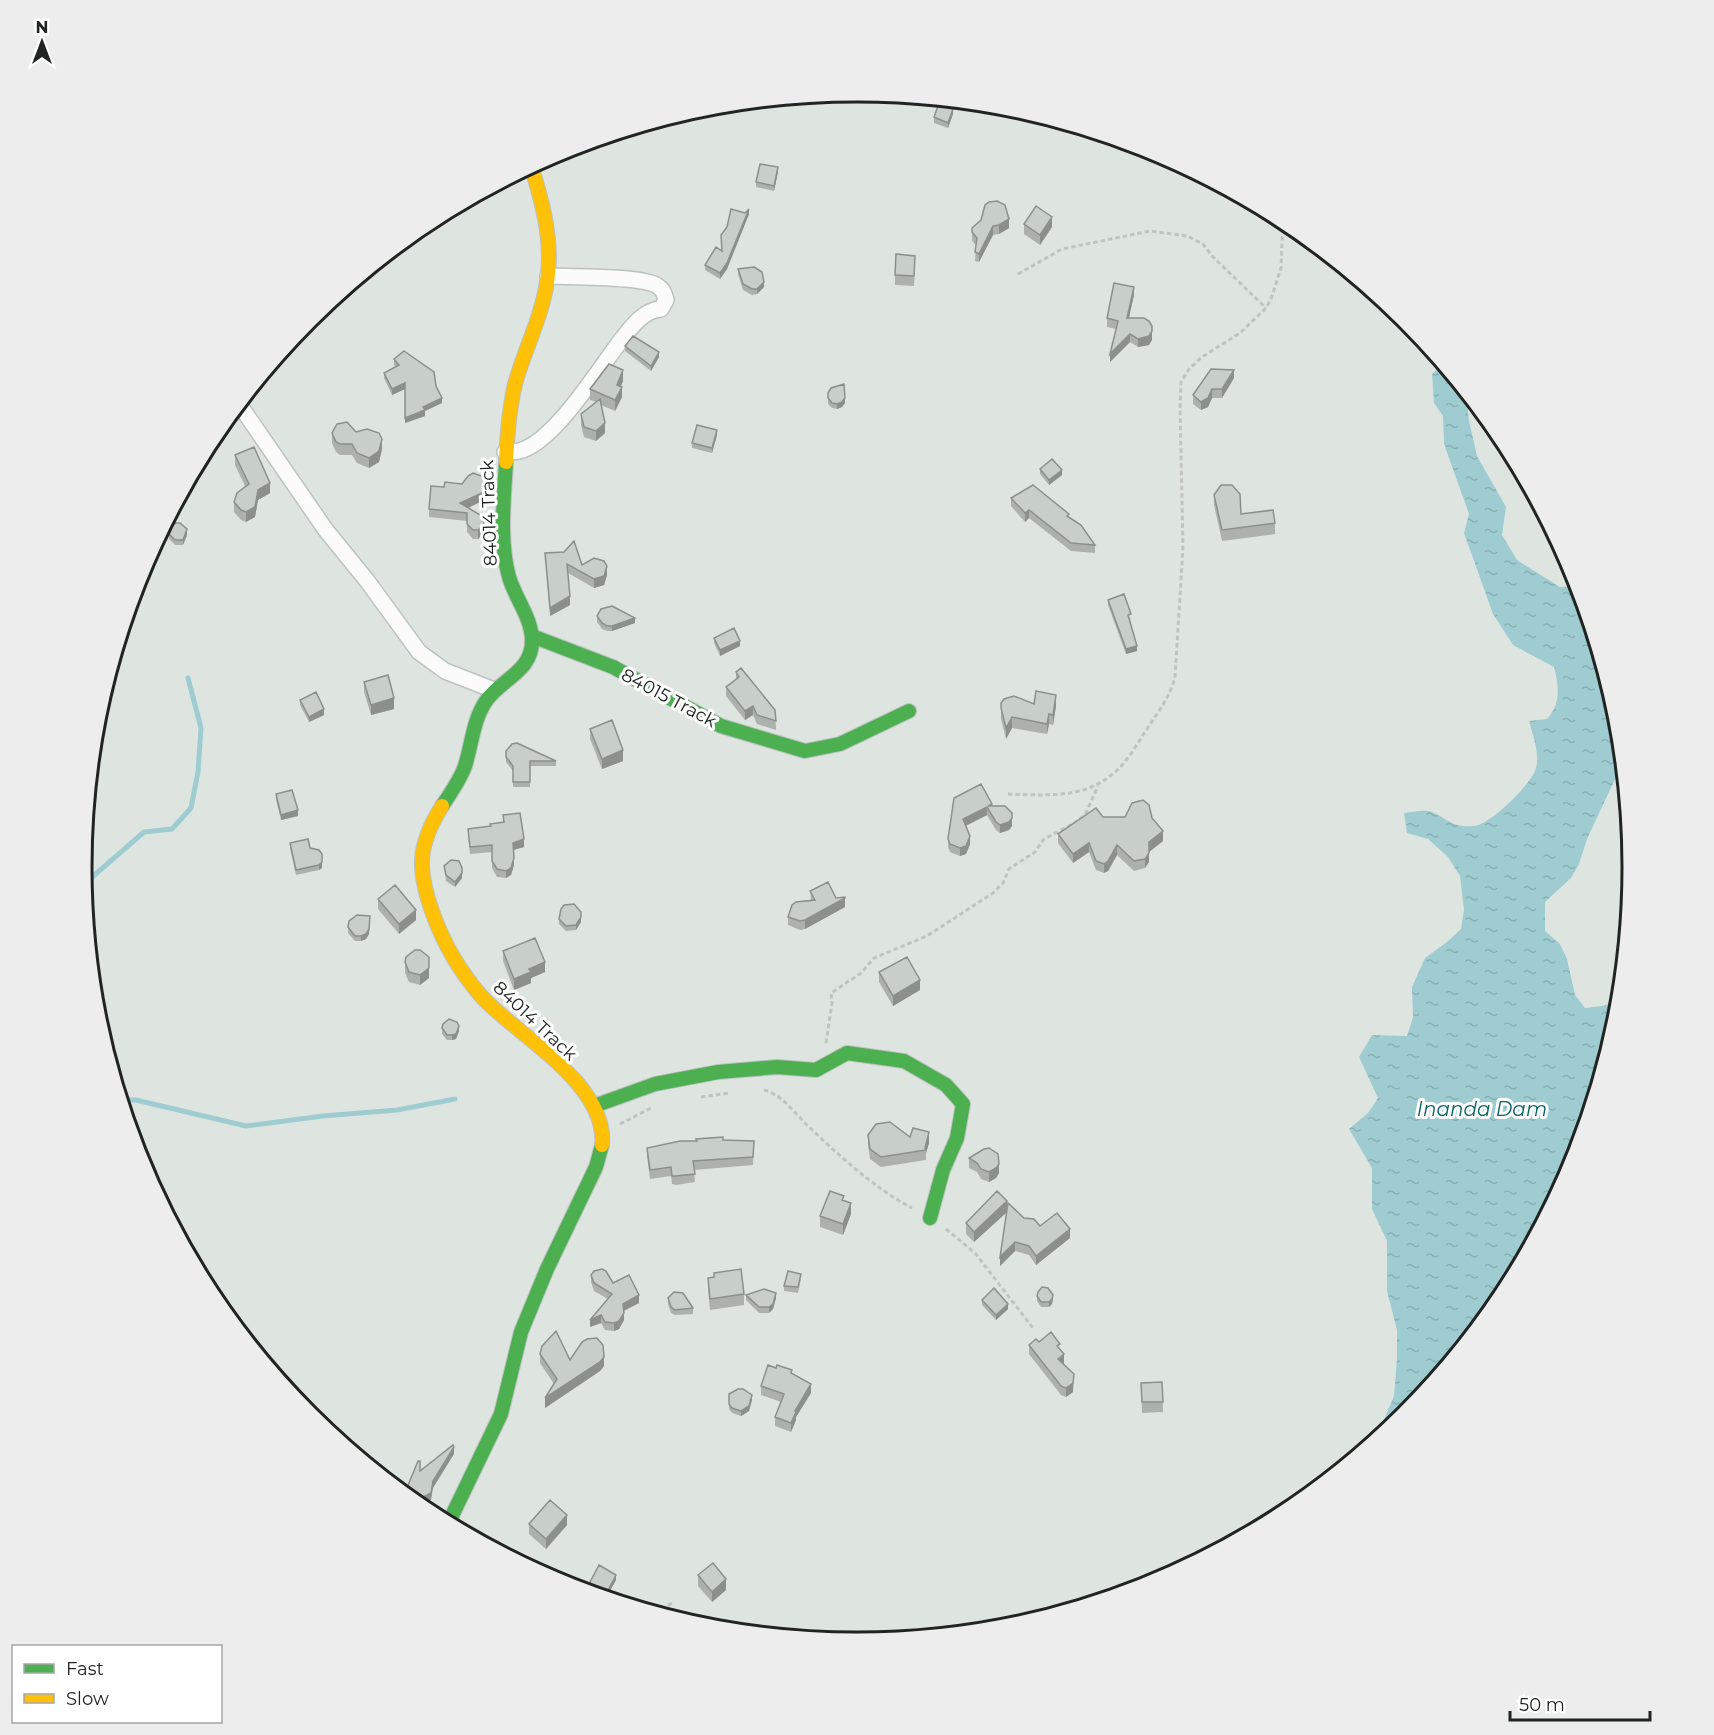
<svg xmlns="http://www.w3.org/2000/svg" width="1714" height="1735" font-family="Montserrat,sans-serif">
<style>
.water{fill:url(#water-ripples)}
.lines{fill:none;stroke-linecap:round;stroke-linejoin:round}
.stream{stroke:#9eccd0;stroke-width:5}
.street-casing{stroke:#bcc2bf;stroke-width:18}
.fast-casing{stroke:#bcc2bf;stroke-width:16}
.slow-casing{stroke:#bcc2bf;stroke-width:16}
.path{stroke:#c1c3c2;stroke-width:3;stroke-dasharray:4.5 3;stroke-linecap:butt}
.street{stroke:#fafbfa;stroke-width:15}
.fast{stroke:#4caf50;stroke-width:14}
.slow{stroke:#ffc107;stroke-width:14}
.wall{fill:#acb1ae}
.shaded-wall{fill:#8c908d}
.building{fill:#c8ceca;stroke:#8c908d;stroke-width:1.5}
.labels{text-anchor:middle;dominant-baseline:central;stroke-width:6;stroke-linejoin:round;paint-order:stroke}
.street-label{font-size:18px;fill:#202422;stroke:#fff}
.water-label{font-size:20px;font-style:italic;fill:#09646b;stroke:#fff}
.rim{fill:none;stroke:#202422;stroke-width:3}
</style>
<defs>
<pattern id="water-ripples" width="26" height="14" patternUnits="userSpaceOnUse" patternTransform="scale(1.5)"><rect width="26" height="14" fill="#9eccd0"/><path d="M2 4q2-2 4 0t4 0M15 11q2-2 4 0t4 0" fill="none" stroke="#88afb2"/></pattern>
</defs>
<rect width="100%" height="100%" fill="#dee5e1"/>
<path class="water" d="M1442,365L1466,393L1469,421L1477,456L1506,507L1502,535L1517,560L1560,587L1579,586L1618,716L1623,762L1587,839L1579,864L1571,878L1545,902V931L1560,944L1567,959L1575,995L1585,1008L1602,1006L1620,1000L1618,1019L1574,1165L1502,1299L1405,1416L1375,1441L1394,1396L1397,1359V1330L1387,1291V1241L1372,1209V1168L1349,1129L1368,1113L1378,1098L1359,1057L1372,1035L1407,1036L1413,1017L1412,987L1425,958L1447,942L1461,929L1464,910L1460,876L1448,857L1428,839L1407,833L1404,813C1412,812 1424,809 1432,812C1450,820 1452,828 1474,826C1490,825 1529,786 1535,771C1541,756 1533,736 1529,721L1547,719C1561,704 1559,686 1554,667L1513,645L1493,614L1464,533L1469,514L1444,444L1443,416L1434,403L1432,374Z"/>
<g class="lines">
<path class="stream" d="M83,885L144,832L172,829L191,808L198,772L201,728L188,678
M120,1100H136L246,1126L323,1116L397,1110L455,1099"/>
<g class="street-casing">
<path id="street" d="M239,404L325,529L368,582L419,652L445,671L494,690
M505,452C510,452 515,452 519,451C554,443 600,367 622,339C632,326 644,310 661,309L666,300C664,293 663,289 656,285C639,276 571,277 548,276"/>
</g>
<g class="fast-casing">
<path id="fast" d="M532,636L613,667L721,726L805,751L840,744L909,711
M442,806C451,793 460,780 465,766C472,744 473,720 486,701C501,679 532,672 532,641C532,618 515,598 509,577C499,541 504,499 506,462
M594,1106L655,1084L718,1072L777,1067L816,1070L847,1053L904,1061L946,1085L963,1104L957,1138L943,1170L930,1218
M448,1524L501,1414L521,1332L547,1269L596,1167L602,1145"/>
</g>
<g class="slow-casing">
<path id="slow" d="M506,462C507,436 509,410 515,384C525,348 544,313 548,274C552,238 542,200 531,166
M442,806C417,846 417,870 433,914C444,944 461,973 482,997C518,1036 608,1084 602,1145"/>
</g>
<path class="path" d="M1018,274L1062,249L1150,231L1187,236L1203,244L1212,256L1266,308
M1008,794C1042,795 1082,799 1110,776C1126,765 1136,745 1147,729C1158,712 1170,697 1175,677L1183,547L1180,408L1181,382L1189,369L1202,357L1240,333L1266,308L1271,299L1281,268L1283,219
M826,1043L832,1003L831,993L861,973L874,958L927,936L993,893L1003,883L1009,869L1035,852L1044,839L1073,824L1085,815L1098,786
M764,1090C783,1095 795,1114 810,1128C841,1157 874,1188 912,1208
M701,1097L730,1093
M620,1124L651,1108
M946,1229L975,1253L1033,1328
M655,1613L672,1603"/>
<use href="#street" class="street"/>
<use href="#fast" class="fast"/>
<use href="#slow" class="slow"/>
</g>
<path class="wall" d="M953,114L948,128L934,123V117Z
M603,138V142L591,141Z
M778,172L774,191L756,187V182Z
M749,214L727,269L720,279L705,270V265L721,251Z
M981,220L1009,228L999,234L993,235L979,262L975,261L976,245L972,241V228Z
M1024,224L1052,227L1040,245L1024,234Z
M915,266L914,286L895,285V275Z
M738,269L764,287L757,294L752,295L743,290L738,274Z
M1134,295L1129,318L1152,340L1149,345L1138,347L1130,342L1110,362L1116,329L1107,327V318Z
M625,346L659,357L651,371L625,351Z
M394,359L436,386L442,403L425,411V416L405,423V389L392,395L384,378V373L396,367L394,365Z
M1234,378L1222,398H1212L1208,407L1201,410L1193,404V395Z
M623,381L621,386L622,397L615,411L601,405L605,433L596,441L584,437L581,425V414L596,402L590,400V389Z
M828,393L845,403L842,407L837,409L832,408L828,404Z
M356,432L382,449L379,462L369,468L357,463L352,455H340L336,452L332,443V433Z
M717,435L712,453L692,448V443Z
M235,455L270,493L258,500L255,517L246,522L241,520L234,512V502L245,486L235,465Z
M1040,469L1062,475L1049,485L1040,474Z
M462,484L486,491L482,501L468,508L484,533L478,539H473L467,532V521L429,517V509L444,487Z
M1214,495L1241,514L1275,523V534L1222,541L1214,505Z
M1011,498L1069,517L1095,545V553L1071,551L1029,518L1025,522L1011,506Z
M169,534L187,535L183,545H175L169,539Z
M545,553L607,575L604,585L594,588L568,573L570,605L550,616Z
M131,600L134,615L128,623L124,624Z
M1108,600L1131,619H1130L1137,651L1126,654L1108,605Z
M597,616L635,623L612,631H607L602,629L597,622Z
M714,638L740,646L720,656L714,643Z
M736,672L775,710L776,730L757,724L753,715L745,720L726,696V687L736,680Z
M364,682L394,709L371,715L364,692Z
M300,700L324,715L309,722L300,705Z
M1034,704L1056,706L1053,725L1049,724L1047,734L1012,728L1006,739L1001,719V708Z
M590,729L623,761L602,769L590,739Z
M506,757L556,761V766H530V787H513V771L506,762Z
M276,794L298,816L281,820L276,800Z
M954,798L992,806L1012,826L1009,830L1000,833L996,830L987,815L966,826L970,844L966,854L960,856L950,852L948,847V839Z
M503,815L524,847L513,850L514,865L511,875L506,878L497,877L492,868V852L470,854L468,836V829L490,826L503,822Z
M1152,818L1163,841L1149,852V862L1145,868L1134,871L1117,855L1108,871L1104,873L1096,870L1089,852L1073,863L1058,843V834Z
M290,843L310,848L322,868L319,870L296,875L290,848Z
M444,866L462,878L455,887L446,881Z
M810,891L836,898L845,907L805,929L800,930L788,925V917L811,900Z
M378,899L416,920L399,934L378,909Z
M559,919L581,922L576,930L566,931L559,924Z
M349,921H370L369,934L366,939L361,941H355L348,933Z
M503,951L545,972L531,978V983L514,990L503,961Z
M405,962L429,978L420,985L409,982L405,973Z
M879,972L920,990L893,1006L879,982Z
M443,1024L459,1031L456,1039L452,1040H447L442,1034Z
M868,1135L910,1137L929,1143L926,1153V1160L881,1167L870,1159L868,1145Z
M723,1140L754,1141L753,1165L694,1170L695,1182L676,1185L672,1184L671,1176L650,1179L647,1156V1148L697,1141Z
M969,1158L999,1173L996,1178L989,1182L981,1179L977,1172L969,1168Z
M844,1201L851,1214L843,1235L820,1227V1216Z
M1007,1209L1024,1218L1070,1238L1036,1265L1029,1255L1015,1251L1000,1266L1007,1212L974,1242L966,1234V1223Z
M714,1273L744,1294V1305L710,1310L708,1289V1278L714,1277Z
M591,1275L613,1283L639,1303L624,1311V1320L619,1329L614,1331L605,1330L601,1323L590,1327L608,1299L594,1291L591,1282Z
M801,1279L798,1293L784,1291V1286Z
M746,1295L776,1298L773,1309L769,1313H759L746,1300Z
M1037,1296L1053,1300L1052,1304L1049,1307H1041L1037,1301Z
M668,1298L693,1308V1314L675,1315L671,1313L668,1304Z
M982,1300L1008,1309L996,1320L982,1305Z
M1039,1342L1060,1349L1064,1363L1063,1364L1073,1392L1066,1397L1061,1395L1029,1354V1345Z
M540,1354L570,1360L604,1366L600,1371L545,1408L554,1384L540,1363Z
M792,1374L811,1393L796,1417V1420L791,1432L775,1426V1417L781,1402L761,1395V1386Z
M1162,1382L1163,1412L1142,1413L1141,1383Z
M729,1394L752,1400L749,1411L741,1416L732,1413L729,1409Z
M529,1524L567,1525L546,1549L529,1534Z
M698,1575L726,1590L712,1602L698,1586Z
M616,1580L606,1598L589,1590V1584Z"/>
<path class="shaded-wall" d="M953,109V114L948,128V123Z
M778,167V172L774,191V186Z
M749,209V214L727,269L720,279V273Z
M1052,217V227L1040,245V235Z
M1009,219V228L999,234V225Z
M993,226V235L979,262V254Z
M764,282V287L757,294V289Z
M1134,287V295L1127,326V318Z
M1152,331V340L1149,345L1138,347V339Z
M1130,334V342L1110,362V354Z
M659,352V357L651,371V366Z
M623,370V381L617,395V385Z
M1234,370V378L1222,398V389Z
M405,383V389L392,395V389Z
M622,387V397L615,411V400Z
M1212,389V398L1208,407L1201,410V402Z
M442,398V403L425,411V416L405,423V418L423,407Z
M845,398V403L842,407L837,409V404Z
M605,423V433L596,441V431Z
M717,430V435L712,453V448Z
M382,439V449L379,462L369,468V458Z
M1062,470V475L1049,485V480Z
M486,482V491L482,501L460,512V503Z
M270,483V493L258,500L255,517L246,522V512L258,490Z
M1029,510V518L1025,522V513Z
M484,524V533L478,539V530Z
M187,529V535L183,545V540Z
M607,566V575L604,585L594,588V579Z
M570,596V605L550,616V608Z
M134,605V615L128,623V613Z
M635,618V623L612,631V626Z
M740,641V646L720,656V650Z
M1137,646V651L1126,654V649Z
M1056,695V706L1053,725V715Z
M394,698V709L371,715V705Z
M753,706V715L745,720V711Z
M324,709V715L309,722V717Z
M1049,714V724L1047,734V724Z
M1012,717V728L1006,739V728Z
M623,750V761L602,769V759Z
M987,807V815L963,827V819Z
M298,810V816L281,820V815Z
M1012,818V826L1009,830L1000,833V825Z
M1163,831V841L1149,852V842Z
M970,836V844L966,854L960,856V848Z
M524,839V847L513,850V843Z
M1089,843V852L1073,863V854Z
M1117,845V855L1108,871L1104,873V864Z
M1149,853V862L1145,868V859Z
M322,854V868L319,870V865Z
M514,858V865L511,875L506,878V871Z
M462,868V878L455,887V882Z
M845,898V907L805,929V920Z
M416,910V920L399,934V924Z
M370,916L369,934L366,939L361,941V936Z
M581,917V922L576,930V925Z
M429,957V978L420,985V975Z
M545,962V972L531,978V983L514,990V979L529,969Z
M920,980V990L893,1006V996Z
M459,1026V1031L456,1039L452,1040V1035Z
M929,1132V1143L926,1153V1150H925Z
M999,1164V1173L996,1178L989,1182V1172Z
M1007,1201V1212L974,1242V1232Z
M851,1203V1214L843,1235V1224Z
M1070,1229V1238L1036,1265V1256Z
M1015,1242V1251L1000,1266V1257Z
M776,1293V1298L773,1309L769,1313V1307Z
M639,1295V1303L623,1311V1304Z
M1053,1295L1052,1304L1049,1307V1302Z
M1008,1304V1309L996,1320V1315Z
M624,1313V1320L619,1329L614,1331V1323Z
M601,1315V1323L590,1327V1320Z
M1064,1354V1363L1058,1368V1359Z
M604,1357V1366L600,1371L545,1408V1398Z
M1074,1374L1073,1392L1066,1397V1388Z
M811,1384V1393L796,1417V1420L791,1432V1423L795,1411Z
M752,1395V1400L749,1411L741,1416V1411Z
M454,1447V1454L433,1488L431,1500L419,1506V1499L433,1481Z
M567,1515V1525L546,1549V1539Z
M616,1575V1580L606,1598V1594Z
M726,1579V1590L712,1602V1592Z"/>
<path class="building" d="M939,103L953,109L948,123L934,117Z
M760,164L778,167L774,186L756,182Z
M997,201L1005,205L1009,219L999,225L993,226L979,254L975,252L977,238L972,232V228L981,220L985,205L989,202Z
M1036,206L1052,217L1040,235L1024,224Z
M731,209L745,213L749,209L727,263L720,273L705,265L716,247L722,251L721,235L727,227Z
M896,254L915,256L914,276L895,275Z
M754,267L762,272L764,282L757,289H752L743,284L738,269Z
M1114,283L1134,287L1127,318H1144L1149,321L1152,326V331L1149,336L1138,339L1130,334L1110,354L1118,321L1107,318Z
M633,336L659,352L651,366L625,346Z
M404,351L434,372L436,386L442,398L423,407L425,410L405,418V383L392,389L384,373L399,365L394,359Z
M609,364L623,370L617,385L622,387L615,400L590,389Z
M1211,369L1234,370L1222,389H1212L1208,398L1201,402L1193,395Z
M844,384L845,398L842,402L837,404L832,403L828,398V393L831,388Z
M600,399L605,423L596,431L584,427L581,414Z
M347,422L356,432L367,429L379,433L382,439L379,451L369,458L357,453L352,444H340L336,442L332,433L337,424Z
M697,425L717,430L712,448L692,443Z
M254,447L270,483L258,490L255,507L246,512L241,510L234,502L237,493L249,484L235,455Z
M1052,459L1062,470L1049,480L1040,469Z
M473,473L484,477L486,482L482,493L460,503L482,516L484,524L478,530H473L467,524V513L429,509L431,486L444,487L445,482L462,484L468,476Z
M1033,485L1069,514L1067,516L1081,525L1095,545L1071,543L1029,510L1025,513L1011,498Z
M1221,485H1232L1240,494L1241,514L1273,510L1275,523L1222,530L1214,495Z
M176,523H180L187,529L183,540H175L169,534L172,525Z
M574,541L582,565L594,558L604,561L607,566L604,576L594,579L567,564L570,596L550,608L545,553L564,552Z
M1124,594L1131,614L1128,615L1137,646L1126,649L1108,600Z
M131,600L134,605L127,614Z
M612,606L635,618L612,626H607L602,623L597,616L601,609Z
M734,628L740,641L720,650L714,638Z
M741,668L775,710L776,721L757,715L753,706L745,711L726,687L739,677L736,672Z
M388,675L394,698L371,705L364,682Z
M1036,691L1056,695L1053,715L1049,714L1047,724L1012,717L1006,728L1001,708V703L1004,699L1014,696L1034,704Z
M316,692L324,709L309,717L300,700Z
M612,720L623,750L602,759L590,729Z
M517,743L556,761H530V782H513V766L506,757V751L512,744Z
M981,784L992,804L988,806H1005L1012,813V818L1009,822L1000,825L996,822L987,807L963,819L970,836L966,846L960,848L950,844L948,839L954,798Z
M292,790L298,810L281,815L276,794Z
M1143,800L1149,805L1152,818L1163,831L1149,842V853L1145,859L1134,861L1117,845L1108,861L1104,864L1096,861L1089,843L1073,854L1058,834L1096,808L1103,817H1125L1132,803Z
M520,813L524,839L513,843L514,858L511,868L506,871L497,869L492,861V845L470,847L468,829L491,826L490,824L504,822L503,815Z
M308,839L310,848L319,850L322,854V862L319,865L296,870L290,843Z
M451,860L459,861L462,868V873L455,882L446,875L444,866Z
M828,882L836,898L845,897V898L805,920L800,921L788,917L792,905L796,902L815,900L810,891Z
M395,885L416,910L399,924L378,899Z
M574,904L581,912V917L576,925L566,926L559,919L561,909L564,905Z
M357,915L370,916L369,929L366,934L361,936H355L348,927L349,921Z
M535,938L545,962L529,969L531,972L514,979L503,951Z
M415,950H420L429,957V968L420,975L409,972L405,962L406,957Z
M907,957L920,980L893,996L879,972Z
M449,1019L457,1022L459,1026L456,1034L452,1035H447L442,1028L443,1024Z
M890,1122L910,1137L913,1128L929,1132L925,1148L926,1150L881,1157L870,1149L868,1135L876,1124Z
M723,1137V1140L754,1141L753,1157L693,1161L695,1174L676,1176H672L671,1167L650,1170L647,1148L680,1141H697L696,1139Z
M989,1148L998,1154L999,1164L996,1168L989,1172L981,1169L977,1163L969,1158L984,1149Z
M830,1191L844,1196L842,1200L851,1203L843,1224L820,1216Z
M997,1191L1007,1201L974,1232L966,1223Z
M1008,1203L1024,1218L1034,1219L1040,1226L1057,1213L1070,1229L1036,1256L1029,1246L1015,1242L1000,1257Z
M602,1269L606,1271L613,1283L629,1275L639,1295L623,1304L624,1313L619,1321L614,1323L605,1322L601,1315L590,1320L612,1294L594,1283L591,1275L594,1271Z
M741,1269L744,1294L710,1299L708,1278L714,1277V1273Z
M788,1271L801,1274L798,1287L784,1286Z
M1042,1287L1048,1288L1053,1295L1052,1299L1049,1302H1041L1037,1296L1038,1292Z
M994,1288L1008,1304L996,1315L982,1300Z
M764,1289L776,1293L773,1304L769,1307H759L746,1295Z
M674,1292L683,1293L693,1308L675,1310L671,1307L668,1298Z
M556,1331L570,1360L582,1342L587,1339L597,1338L603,1345L604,1357L600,1362L545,1398L557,1379L540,1354L542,1346Z
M1051,1332L1060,1344L1057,1346L1064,1354L1058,1359L1074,1374L1073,1383L1066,1388L1061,1386L1029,1345L1036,1339L1039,1342Z
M768,1365L776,1368L777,1365L792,1370L791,1373L811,1384L795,1411L796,1412L791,1423L775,1417L784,1394L761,1386Z
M1162,1382L1163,1402H1142L1141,1383Z
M738,1389H743L752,1395L749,1406L741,1411L732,1408L729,1404V1394Z
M453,1445L454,1447L433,1481L431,1493L419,1499L418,1506L404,1495L418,1461H420V1471Z
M550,1500L567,1515L546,1539L529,1524Z
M713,1563L726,1579L712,1592L698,1575Z
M599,1565L616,1575L606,1594L589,1584Z"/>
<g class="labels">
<g class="street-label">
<text transform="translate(489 513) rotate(-92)">84014 Track</text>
<text transform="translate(669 698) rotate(28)">84015 Track</text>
<text transform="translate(535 1021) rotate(43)">84014 Track</text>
</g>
<g class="water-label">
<text x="1482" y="1109">Inanda Dam</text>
</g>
</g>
<path d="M0 0H1714V1735H0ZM92 867a765 765 0 1 1 1530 0a765 765 0 1 1-1530 0Z" fill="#ededed" fill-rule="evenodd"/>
<path class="rim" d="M92 867a765 765 0 1 1 1530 0a765 765 0 1 1-1530 0Z"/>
<rect x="12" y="1645" width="210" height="78" fill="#ffffff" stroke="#a6a7a7" stroke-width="1.5"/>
<rect x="24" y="1664" width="30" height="9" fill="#4caf50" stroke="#a6a7a7" stroke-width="1.5"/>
<text x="66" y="1675" font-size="18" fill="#202422">Fast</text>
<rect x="24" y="1694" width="30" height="9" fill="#ffc107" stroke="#a6a7a7" stroke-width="1.5"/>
<text x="66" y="1705" font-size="18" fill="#202422">Slow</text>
<g transform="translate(42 42)" stroke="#ffffff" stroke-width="4.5" paint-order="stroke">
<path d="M0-4.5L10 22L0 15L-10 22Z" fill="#202422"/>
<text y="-9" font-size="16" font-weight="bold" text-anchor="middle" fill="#202422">N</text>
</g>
<path d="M1510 1711v9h140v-9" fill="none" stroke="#202422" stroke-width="3"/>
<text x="1519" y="1711" font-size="18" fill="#202422" stroke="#ffffff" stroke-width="4.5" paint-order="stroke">50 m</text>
</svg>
